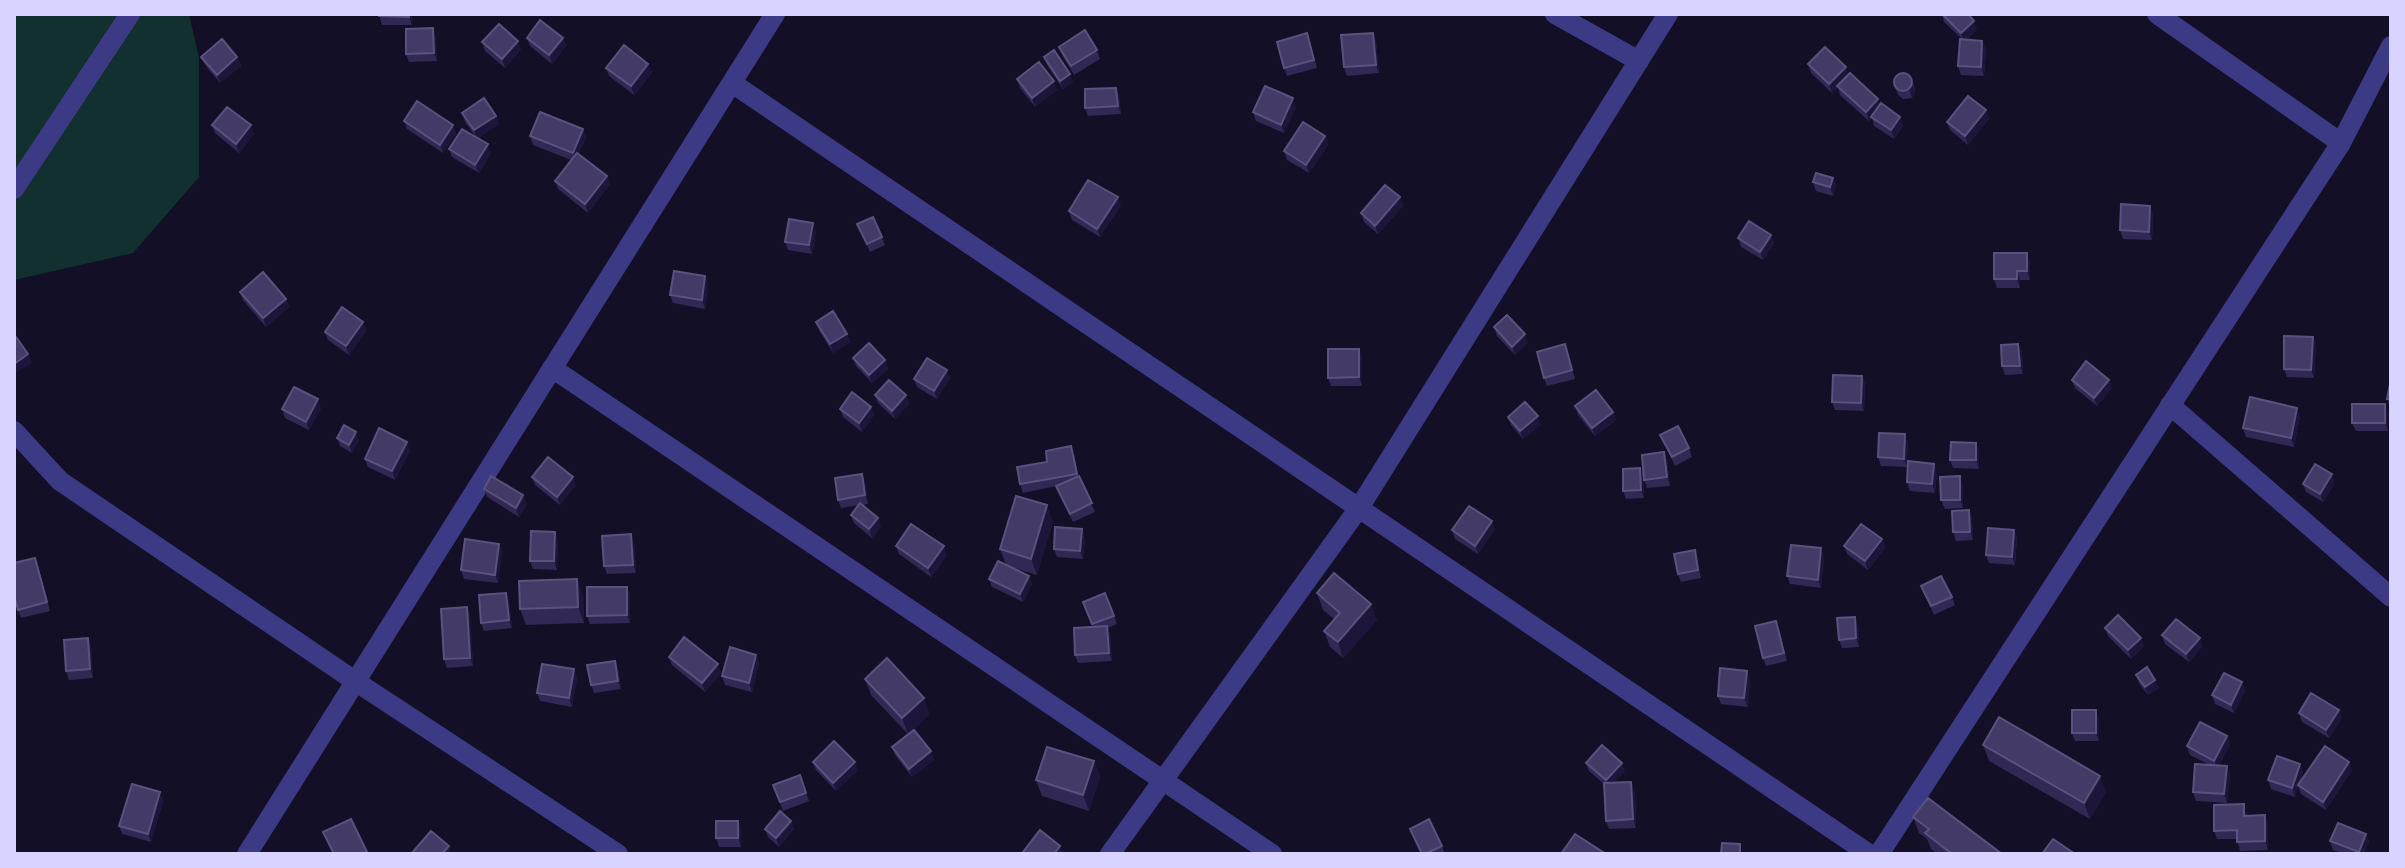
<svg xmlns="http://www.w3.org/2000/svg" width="2405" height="868" font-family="Cabin,sans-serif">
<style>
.green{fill:#12302f}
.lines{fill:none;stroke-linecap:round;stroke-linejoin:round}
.street{stroke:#3d3a85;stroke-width:20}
.wall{fill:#312854}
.shaded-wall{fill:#1d163a}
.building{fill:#433a66;stroke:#5a527e;stroke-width:2}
</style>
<rect width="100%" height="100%" fill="#130f26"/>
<path class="green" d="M14,14H189L199,58V177L133,253L14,280Z"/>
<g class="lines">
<path class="street" d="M1555,14L1639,61
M2157,14L2341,143
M732,83L1869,854
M14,189L130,14
M552,368L1272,854
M2170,405L2391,597
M14,431L60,481L355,681L618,854
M247,854L775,14
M1110,854L1359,508L1668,14
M1879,854L2341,143L2391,46"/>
</g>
<path class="wall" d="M379,14H412V25H382Z
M1872,14H1888L1886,16H1874Z
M1942,14L1977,29L1966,40L1982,41L1986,49L1984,76L1961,75L1958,66L1962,39L1944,22Z
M436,37L437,61L409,62L406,54Z
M527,38H563L566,46L552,64L530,46Z
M1376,41L1379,73L1347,76L1344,67Z
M482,42L521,49L505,68L485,51Z
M1310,42L1317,68L1287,76L1284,68Z
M1059,47L1097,50L1100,59L1074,75L1062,55Z
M201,57H237L241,66L220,83L205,65Z
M1044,57L1073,82L1063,89L1047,65Z
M648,64L652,73L634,95L609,76L606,68Z
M1808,64L1849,74L1880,105L1903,126L1894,139L1874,126L1872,118L1869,121L1840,95L1838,87L1832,93L1811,73Z
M1017,79L1057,90L1035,107L1020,88Z
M1914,84L1915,93L1912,98L1903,99L1898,95L1895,87Z
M1119,96L1121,114L1088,116L1085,108Z
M1296,107L1284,133L1256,121L1253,112Z
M462,113L496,116L499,124L478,138L491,153L479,173L452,157L449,149L476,137L465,122Z
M1989,119L1968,145L1950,130L1947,122Z
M404,121L453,125L456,134L443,153L407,129Z
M212,125L254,134L239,153L215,133Z
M583,129L586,137L579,154L607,176L610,184L588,213L558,189L555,181L571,160L533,145L530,136Z
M1325,136L1328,145L1309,173L1287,160L1284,151Z
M1833,178L1836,186L1833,196L1816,191L1813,182Z
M1400,197L1403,206L1378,234L1364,222L1361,213Z
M1121,205L1100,237L1072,220L1069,211Z
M2150,206L2153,215L2152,240L2123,239L2120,230Z
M857,224L882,237L885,245L870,252Z
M816,231L812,254L788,250L785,242Z
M1771,235L1774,243L1763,260L1741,247L1738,238Z
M2030,261V280H2020V288H1997L1994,279Z
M705,276L708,285L705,309L673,303L670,295Z
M240,292L286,299L289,307L266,327L243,300Z
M363,322L366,331L349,355L328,340L325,332Z
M816,322L847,334L850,342L833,353L819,330Z
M1494,327L1528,343L1515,355L1497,336Z
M2313,337L2316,345L2314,378L2287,377L2284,369Z
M2018,344L2022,353L2023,374L2005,375L2002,366Z
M1359,349L1362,358V386H1331L1328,378Z
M1568,353L1575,379L1547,386L1544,378Z
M853,358L885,360L888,369L872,383L856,366Z
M1862,376L1865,384L1864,411L1835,410L1832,402Z
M950,378L937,399L917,387L914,379Z
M2391,379V407H2390L2387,399Z
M2072,380L2112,388L2097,406L2075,388Z
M875,395H906L909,404L895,419L878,403Z
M1575,406L1613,412L1616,420L1595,436L1578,415Z
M871,407L874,415L862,432L843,417L840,409Z
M321,408L309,430L285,418L282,409Z
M2388,412V431H2356L2352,423Z
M2300,416L2294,447L2246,437L2243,428Z
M1508,417L1541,425L1523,439L1511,425Z
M1660,435L1689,448L1692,457L1675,466Z
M337,438L359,440L352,453L340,446Z
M1908,442L1907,467L1881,466L1878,457Z
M1976,443L1979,451V469L1953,468L1950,460Z
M410,450L395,480L368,467L365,459Z
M1664,452L1667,461L1670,486L1647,488L1644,480Z
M1074,454L1078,476L1095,512L1073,522L1056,486L1023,493L1020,484L1047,462Z
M1640,468L1643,476L1644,498L1626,499L1623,491Z
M1937,472L1935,493L1910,491L1907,482Z
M532,477L576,485L560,505L535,485Z
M865,482L868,504L862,505L881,526L872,538L854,523L851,515L859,505L841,508L838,500Z
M2335,483L2323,502L2306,492L2303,484Z
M1963,485V508L1945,509L1941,500Z
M484,489L527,504L519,517L487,497Z
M1969,510L1972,519L1973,540L1956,541L1953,532Z
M1053,521L1037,575L1007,566L1029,576L1032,584L1023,602L992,587L989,579L1006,565L1000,549Z
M1495,529L1478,554L1455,539L1452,530Z
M2014,530L2017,538L2015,565L1989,563L1986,555Z
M1085,538L1083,559L1057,557L1054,549Z
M1882,539L1885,548L1868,570L1847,554L1844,546Z
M558,540L557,570L533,569L530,561Z
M634,542L636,573L607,574L604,566Z
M499,544L502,552L498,583L464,579L461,570Z
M896,546L947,555L931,577L899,554Z
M1695,550L1701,578L1681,582L1678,574Z
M1824,557L1821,588L1790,584L1787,576Z
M38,566L50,611L21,618L18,610Z
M1921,586L1952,597L1955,605L1934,615Z
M627,587L630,595V623L590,624L587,616Z
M506,593L509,601L512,628L484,631L481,623Z
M1105,593L1117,624L1108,628L1110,635L1112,661L1078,663L1075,655L1093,627L1083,602Z
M1317,593L1377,620L1343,658L1330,647L1324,631L1334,619L1323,610Z
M583,595L584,623L526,625L520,609Z
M467,607L470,616L473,666L447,668L444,659Z
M1855,617L1858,625L1859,647L1842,648L1839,640Z
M2105,628L2144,646L2131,659L2108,636Z
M1779,629L1787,661L1766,666L1763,658Z
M2162,635L2203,646L2189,662L2165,644Z
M88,638L91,647L93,678L69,680L66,671Z
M756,655L759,663L752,692L725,685L722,676Z
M669,657L721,673L705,692L672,665Z
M615,661L618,669L621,689L594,693L591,685Z
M2136,675L2159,688L2148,695L2139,683Z
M577,678L572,707L540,701L537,693Z
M865,679L930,714L909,733L934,760L912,777L895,755L892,747L908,734L871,695Z
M1750,679L1748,707L1721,704L1718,696Z
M2242,682L2245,691L2234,713L2215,704L2212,695Z
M2339,710L2342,718L2329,738L2302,722L2299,713Z
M2099,718V741H2075L2072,733Z
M2227,736L2230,745L2218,766H2227L2230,775L2227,803L2196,801L2193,792L2210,765L2190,755L2187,746Z
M1983,745L2106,792L2090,819L1989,761Z
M1094,761L1100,777L1089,811L1042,796L1036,780Z
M813,762L858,770L836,791L816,770Z
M1586,763L1625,771L1614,783L1635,790L1636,828L1609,829L1606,821L1604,784L1589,771Z
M2352,770L2326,810L2301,794L2298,786L2295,797L2271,789L2268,780L2303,772L2299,784Z
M800,775L809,801L783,811L773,785Z
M160,792L163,801L151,842L122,834L119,826Z
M2247,813V816L2268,823V850L2240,851L2237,839H2217L2214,831Z
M1913,817L2002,854H1937L1931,849L1927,839L1919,833Z
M738,821L741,829V847H719L716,838Z
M791,821L794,829L779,847L768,837L765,829Z
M1410,829L1442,846L1445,854H1421Z
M2366,834L2369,842L2364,854H2344L2333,850L2330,841Z"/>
<path class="shaded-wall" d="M409,14H412V25L409,17Z
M1974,21L1977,29L1964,42L1961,33Z
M433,28L436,37L437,61L434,53Z
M1373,33L1376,41L1379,73L1376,65Z
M563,38L566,46L552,64L549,55Z
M518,41L521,49L505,68L502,59Z
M1982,41L1986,49L1984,76L1981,67Z
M237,57L241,66L220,83L217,75Z
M648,64L652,73L634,95L631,86Z
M1846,67L1849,75L1832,93L1829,84Z
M1070,74L1073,82L1063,89L1060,81Z
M1910,76L1915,93L1912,98L1909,89Z
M1054,81L1057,90L1035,107L1032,98Z
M1116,88L1119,96L1121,114L1118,106Z
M1293,98L1296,107L1284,133L1281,125Z
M1878,99L1881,107L1869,121L1866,112Z
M1986,110L1989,119L1968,145L1965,136Z
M496,116L499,124L477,139L474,130Z
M1900,117L1903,126L1894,139L1891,130Z
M251,125L254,134L239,153L236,144Z
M453,125L456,134L443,153L440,145Z
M583,129L586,137L576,162L573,153Z
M1325,136L1328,145L1309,173L1306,165Z
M488,144L491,153L479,173L475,165Z
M607,176L610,184L588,213L585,204Z
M1833,178L1836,186L1833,196L1830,187Z
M1118,197L1121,205L1100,237L1097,229Z
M1400,197L1403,206L1378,234L1375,226Z
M2150,206L2153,215L2152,240L2149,232Z
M813,223L816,231L812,254L809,245Z
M1771,235L1774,243L1763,260L1760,252Z
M2027,253L2030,261V280L2027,271Z
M2017,271L2020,280V288L2017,279Z
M705,276L708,285L705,309L702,300Z
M286,299L289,307L266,327L263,318Z
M363,322L366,331L349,355L346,346Z
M847,334L850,342L833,353L830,344Z
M1525,334L1528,343L1515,355L1512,347Z
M2313,337L2316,345L2314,378L2311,370Z
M2018,344L2022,353L2023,374L2020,366Z
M1359,349L1362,358V386L1359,377Z
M28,354L32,363L14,374V364Z
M885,360L888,369L872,383L869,375Z
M947,370L950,378L937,399L934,391Z
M1862,376L1865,384L1864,411L1861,403Z
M2109,380L2112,388L2097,406L2094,398Z
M906,395L909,404L895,419L892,411Z
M318,399L321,408L309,430L306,422Z
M2385,404L2388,412V431L2385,423Z
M871,407L874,415L862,432L859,423Z
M2297,408L2300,416L2294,447L2291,438Z
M1613,412L1616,420L1595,436L1592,428Z
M1538,416L1541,425L1523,439L1520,431Z
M356,432L359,440L352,453L349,445Z
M1905,434L1908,442L1907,467L1904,459Z
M407,442L410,450L395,480L392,471Z
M1976,443L1979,451V469L1976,460Z
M1664,452L1667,461L1670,486L1667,477Z
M1934,464L1937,472L1935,493L1932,484Z
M1640,468L1643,476L1644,498L1641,490Z
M862,474L865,482L868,504L865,495Z
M2332,474L2335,483L2323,502L2320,494Z
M1960,476L1963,485V508L1960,500Z
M573,477L576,485L560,505L557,497Z
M523,495L527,504L519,517L516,508Z
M1047,505L1053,521L1037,575L1031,559Z
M1969,510L1972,519L1973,540L1970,532Z
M878,518L881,526L872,538L869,529Z
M1492,521L1495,529L1478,554L1475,546Z
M1082,529L1085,538L1083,559L1080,551Z
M2014,530L2017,538L2015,565L2012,557Z
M555,532L558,540L557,570L554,561Z
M631,534L634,542L636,573L633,565Z
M1882,539L1885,548L1868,570L1865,561Z
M499,544L502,552L498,583L495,575Z
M944,546L947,555L931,577L928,568Z
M1821,548L1824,557L1821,588L1818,580Z
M1029,576L1032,584L1023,602L1020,594Z
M577,579L583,595L584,623L578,607Z
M627,587L630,595V623L627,615Z
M506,593L509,601L512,628L509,620Z
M1371,604L1377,620L1343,658L1338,642Z
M467,607L470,616L473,666L470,658Z
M1855,617L1858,625L1859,647L1856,638Z
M1107,626L1110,635L1112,661L1109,653Z
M88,638L91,647L93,678L90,669Z
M2141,638L2144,646L2131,659L2128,650Z
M2200,638L2203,646L2189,662L2186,654Z
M756,655L759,663L752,692L749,683Z
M615,661L618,669L621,689L618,681Z
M718,664L721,673L705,692L702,683Z
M574,669L577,678L572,707L569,698Z
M1747,671L1750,679L1748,707L1744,698Z
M2155,680L2159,688L2148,695L2145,687Z
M2242,682L2245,691L2234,713L2231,705Z
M924,698L930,714L908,734L902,718Z
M2096,710L2099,718V741L2096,733Z
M2339,710L2342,718L2329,738L2326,730Z
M2227,736L2230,745L2217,769L2214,761Z
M931,751L934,760L912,777L909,769Z
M1094,761L1100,777L1089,811L1083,795Z
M855,762L858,770L836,791L833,783Z
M2349,762L2352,770L2326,810L2323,802Z
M1622,763L1625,771L1609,789L1606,780Z
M2300,764L2303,772L2295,797L2292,788Z
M2227,766L2230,775L2227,803L2224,794Z
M2100,776L2106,792L2090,819L2084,803Z
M1631,782L1635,790L1636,828L1633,819Z
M160,792L163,801L151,842L148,834Z
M2265,815L2268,823V850L2265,841Z
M738,821L741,829V847L738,838Z
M791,821L794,829L779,847L776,838Z
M2366,834L2369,842L2364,854H2359V852Z
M449,846L452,854H442Z
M1060,846L1063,854H1054Z"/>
<path class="building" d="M379,14H409V17L379,16Z
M1942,14H1968L1974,21L1961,33Z
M540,20L563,38L549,55L527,38Z
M499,24L518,41L502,59L482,42Z
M433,28L434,53L406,54V29Z
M1085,30L1097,50L1071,66L1059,47Z
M1307,33L1314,60L1284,68L1277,42Z
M1373,33L1376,65L1344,67L1341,35Z
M222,39L237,57L217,75L201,57Z
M1960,39L1982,41L1981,67L1958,66Z
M624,45L648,64L631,86L606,68Z
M1825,47L1846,67L1829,84L1808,64Z
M1054,50L1070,74L1060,81L1044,57Z
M1039,62L1054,81L1032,98L1017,79Z
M1894 82a9 9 0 1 1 18 0a9 9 0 1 1-18 0Z
M1850,73L1878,99L1866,112L1837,86Z
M1265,86L1293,98L1281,125L1253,112Z
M1116,88L1118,106L1085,108V89Z
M1968,96L1986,110L1965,136L1947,122Z
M484,98L496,116L474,130L462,113Z
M417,101L453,125L440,145L404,121Z
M1881,103L1900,117L1891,130L1871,117Z
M227,107L251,125L236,144L212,125Z
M540,112L583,129L573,153L530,136Z
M1303,122L1325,136L1306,165L1284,151Z
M462,129L488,144L475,165L449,149Z
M577,153L607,176L585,204L555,181Z
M1816,173L1833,178L1830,187L1813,182Z
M1088,180L1118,197L1097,229L1069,211Z
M1385,185L1400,197L1375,226L1361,213Z
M2121,204L2150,206L2149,232L2120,230Z
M873,217L882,237L867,244L857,224Z
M789,219L813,223L809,245L785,242Z
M1749,221L1771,235L1760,252L1738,238Z
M1994,253H2027V271H2017V279H1994Z
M674,271L705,276L702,300L670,295Z
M263,272L286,299L263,318L240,292Z
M342,307L363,322L346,346L325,332Z
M833,311L847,334L830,344L816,322Z
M1507,315L1525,334L1512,347L1494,327Z
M2284,336L2313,337L2311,370L2284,369Z
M16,337L28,354L14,364V338Z
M869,343L885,360L869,375L853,358Z
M1565,344L1572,370L1544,378L1537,352Z
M2018,344L2020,366H2002L2001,345Z
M1328,349H1359V377L1328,378Z
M927,358L947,370L934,391L914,379Z
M2086,361L2109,380L2094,398L2072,380Z
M1833,375L1862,376L1861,403L1832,402Z
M2391,379V399H2387Z
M889,380L906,395L892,411L875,395Z
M294,387L318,399L306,422L282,409Z
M1596,390L1613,412L1592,428L1575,406Z
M852,392L871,407L859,423L840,409Z
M2250,397L2297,408L2291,438L2243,428Z
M1525,402L1538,416L1520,431L1508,417Z
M2352,404H2385V423H2352Z
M344,425L356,432L349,445L337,438Z
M1678,426L1689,448L1672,457L1660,435Z
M379,428L407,442L392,471L365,459Z
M1879,433L1905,434L1904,459L1878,457Z
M1951,442L1976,443V460H1950Z
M1071,446L1077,474L1020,484L1017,467L1047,462L1046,451Z
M1664,452L1667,477L1644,480L1642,455Z
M548,457L573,477L557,497L532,477Z
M1908,461L1934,464L1932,484L1907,482Z
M2315,464L2332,474L2320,494L2303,484Z
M1640,468L1641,490L1623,491V469Z
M862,474L865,495L838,500L835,478Z
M491,476L523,495L516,508L484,489Z
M1079,476L1092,503L1070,514L1056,486Z
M1960,476V500H1941L1940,477Z
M1016,496L1047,505L1031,559L1000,549Z
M860,503L878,518L869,529L851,515Z
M1469,506L1492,521L1475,546L1452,530Z
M1969,510L1970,532H1953L1952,511Z
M911,524L944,546L928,568L896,546Z
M1861,524L1882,539L1865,561L1844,546Z
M1055,527L1082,529L1080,551L1054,549Z
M1988,528L2014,530L2012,557L1986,555Z
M531,531L555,532L554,561H530Z
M631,534L633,565L604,566L602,536Z
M465,539L499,544L495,575L461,570Z
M1791,545L1821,548L1818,580L1787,576Z
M1695,550L1698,570L1678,574L1674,554Z
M35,558L47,602L18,610L14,594V563Z
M998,561L1029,576L1020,594L989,579Z
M1334,573L1371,604L1338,642L1324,631L1340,613L1317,593Z
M1941,576L1952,597L1931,606L1921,586Z
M577,579L578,607L520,609L519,581Z
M587,587H627V615L587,616Z
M506,593L509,620L481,623L479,595Z
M1105,593L1114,616L1092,624L1083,602Z
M467,607L470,658L444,659L441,609Z
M2118,615L2141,638L2128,650L2105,628Z
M1855,617L1856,638L1839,640L1837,618Z
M2176,619L2200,638L2186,654L2162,635Z
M1776,621L1784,653L1763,658L1755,626Z
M1107,626L1109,653L1075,655L1074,628Z
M684,637L718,664L702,683L669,657Z
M88,638L90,669L66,671L64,640Z
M730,647L756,655L749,683L722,676Z
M887,658L924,698L902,718L865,679Z
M615,661L618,681L591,685L587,665Z
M542,664L574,669L569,698L537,693Z
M2147,667L2155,680L2145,687L2136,675Z
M1720,668L1747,671L1744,698L1718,696Z
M2224,673L2242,682L2231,705L2212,695Z
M2311,693L2339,710L2326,730L2299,713Z
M2072,710H2096V733H2072Z
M1999,717L2100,776L2084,803L1983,745Z
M2200,722L2227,736L2214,761L2187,746Z
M914,730L931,751L909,769L892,747Z
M834,741L855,762L833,783L813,762Z
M1602,745L1622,763L1606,780L1586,763Z
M2325,746L2349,762L2323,802L2298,785Z
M1047,747L1094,761L1083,795L1036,780Z
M2277,756L2300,764L2292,788L2268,780Z
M2195,764L2227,766L2224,794L2193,792Z
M800,775L806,793L780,802L773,785Z
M1631,782L1633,819L1606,821L1604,783Z
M132,784L160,792L148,834L119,826Z
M1928,798L2002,854H1952L1925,833L1929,829L1913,817Z
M2244,804V816L2265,815V841L2237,842V830L2214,831V805Z
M780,811L791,821L776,838L765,829Z
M351,819L367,852L363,854H334L323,832Z
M1429,819L1442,846L1425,854H1422L1410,829Z
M716,821H738V838H716Z
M2338,823L2366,834L2359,852L2330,841Z
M1040,830L1060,846L1054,854H1026L1023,852Z
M431,831L449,846L442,854H411Z
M1575,834L1606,854H1561Z
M2053,839L2075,854H2042Z
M1722,843L1740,844V854H1721Z"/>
<rect width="2405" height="868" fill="none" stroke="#d9d4ff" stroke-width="32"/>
</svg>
